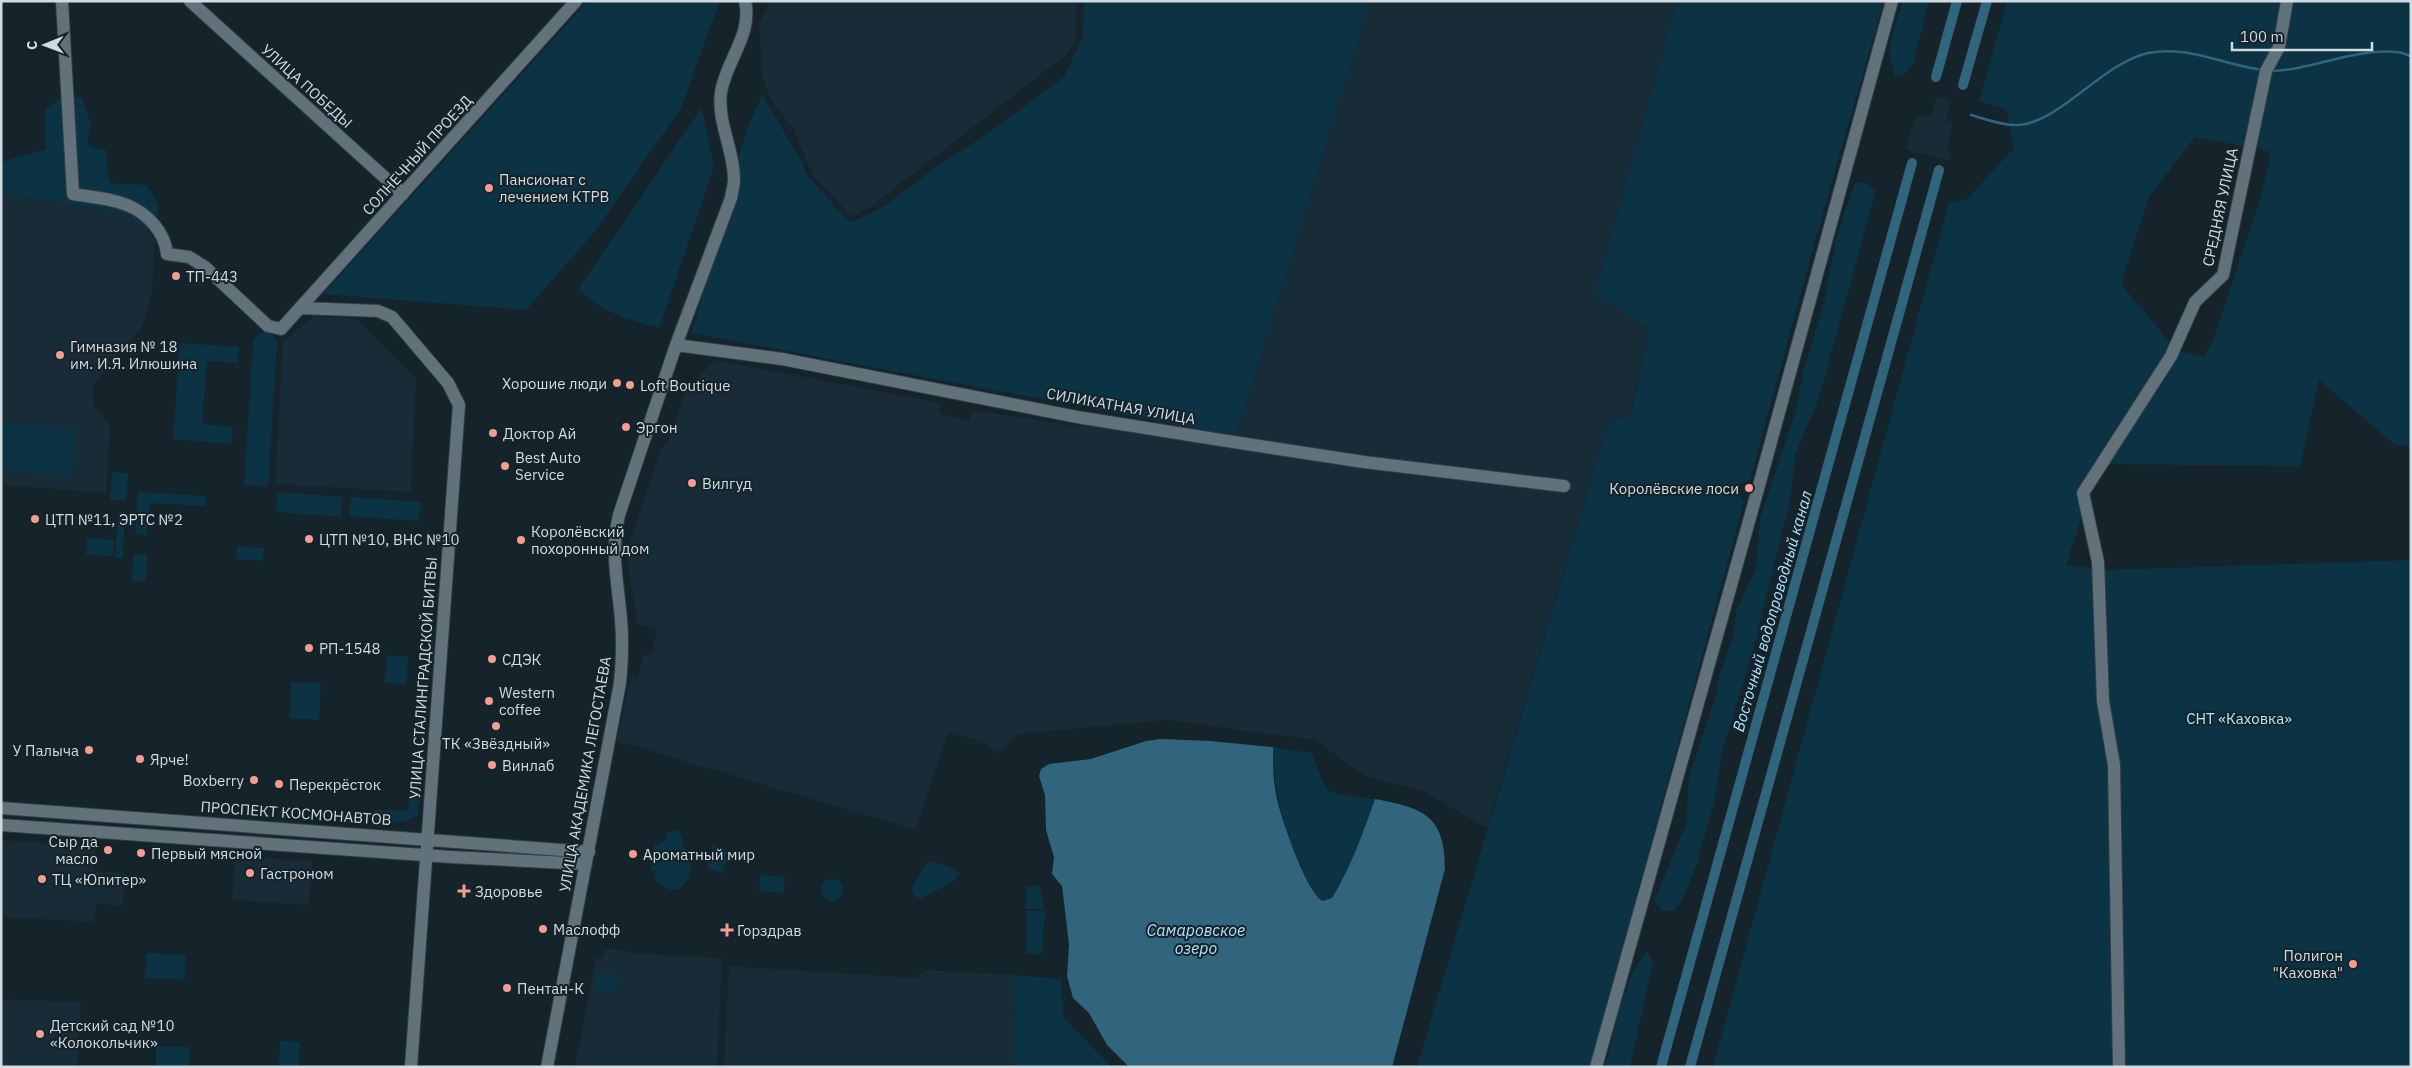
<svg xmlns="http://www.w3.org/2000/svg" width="2412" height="1068" font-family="'IBM Plex Sans',sans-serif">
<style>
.built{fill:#172c37}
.green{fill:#0b3344;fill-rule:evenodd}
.water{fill:#31647d}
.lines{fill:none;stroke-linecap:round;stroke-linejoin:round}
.stream{stroke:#31647d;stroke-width:2.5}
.canal{stroke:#31647d;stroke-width:10}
.minor-casing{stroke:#343e44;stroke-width:14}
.minor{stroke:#62727b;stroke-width:12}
.poi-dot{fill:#f59c91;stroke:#15232a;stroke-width:2}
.labels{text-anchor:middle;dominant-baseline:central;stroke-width:4;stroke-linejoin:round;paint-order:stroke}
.street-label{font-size:15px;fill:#d2dbe0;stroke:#15232a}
.poi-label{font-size:15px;fill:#d2dbe0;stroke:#15232a;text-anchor:start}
.park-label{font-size:15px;fill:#b7e5fe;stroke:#15232a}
.water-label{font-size:16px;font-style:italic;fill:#b4e2fb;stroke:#15232a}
</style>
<rect width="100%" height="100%" fill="#15232a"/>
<path class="built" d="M771,1H1077L1076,42L1066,55L869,208L852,217L813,176L794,130L769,97L762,75L759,23Z
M1370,1H1677L1595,294L1650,329L1629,415L1608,424L1487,828L1423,791L1367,777L1315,740L1167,720L1017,734L997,754L988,744L949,731L916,830L617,741L631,676L638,677L644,654L651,655L657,631L637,623L626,553L661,449L667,444L687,389L715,360L942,403L939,413L968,422L973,410L1070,425L1236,436Z
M1936,97L1951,102L1945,120L1953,123L1948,146L1952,157L1950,161L1906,149L1915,117L1931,114Z
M1,193L128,214L155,239L152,292L143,325L93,386V404L110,427L106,493L1,485Z
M313,317L355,318L416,379L411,492L275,484L283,341Z
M1,840L96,846L94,871L125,873L123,906L96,904L94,922L1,917Z
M235,856L312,861L309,905L232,900Z
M606,949L628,951V953L722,958L717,1067H575L596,957L601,959Z
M729,966L918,978L919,974L925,970L1014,975L1013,1067H724Z
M1,999L81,1002L77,1067H1Z"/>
<path class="green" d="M588,1H720L681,108L596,230L526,310L323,294Z
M1084,1H1370L1236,436L692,333L746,131L762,95L801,160L809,178L851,223L886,205L932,170L984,136L1064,77L1083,36Z
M1677,1H1884L1817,234L1750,480L1734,487L1744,502L1590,1067H1417L1608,424L1630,415L1650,329L1595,294Z
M1903,1H1929L1913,64L1905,74L1895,77L1889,54L1892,35Z
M2007,1H2411V446L2395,445L2319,380L2300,466L2099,464L2066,565L2109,570L2411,560V1067H1713L1949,203L1966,200L2014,148L2006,109L1979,101ZM2195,137L2271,152L2264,186L2214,338L2204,357L2177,351L2121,284L2149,197Z
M81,97L91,123L87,143L91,147L106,150L109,182C122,187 133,182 147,186L158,205V220L147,231L127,214L1,193V162L46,149V108L60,99Z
M702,107L714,167L659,328C624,318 607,314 578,290Z
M1855,183H1867L1876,190L1819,398L1795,455L1790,501L1754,647L1722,753L1714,803L1697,863L1681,903L1673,911L1661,910L1654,901L1686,825L1689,776L1716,696L1720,673L1733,638L1736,612L1756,568L1760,518L1796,411L1803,372L1825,299L1836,238Z
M265,331L273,335L277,342L268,487L244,485L253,341L258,334Z
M180,343L239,347L238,363L207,361L202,424L233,427L232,444L173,439Z
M1,423L76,428L72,476L1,471Z
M112,472L128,473L126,501L110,500Z
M138,492L205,496V506L149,503L147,535L135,534Z
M277,492L343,497L341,517L276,512Z
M351,497L421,502L419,521L349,516Z
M118,512L125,513L123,558H115Z
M87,538L114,540L113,556L86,555Z
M237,546L264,548L263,561L236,559Z
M133,554L147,555L146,582L132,581Z
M387,655L408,657L406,684L385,683Z
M291,682L321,683L319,720L289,718Z
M1273,747L1312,753L1323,783L1328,790L1337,794L1375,799C1368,818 1346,890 1331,899C1327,902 1323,901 1319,899C1311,891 1306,877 1301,866C1283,825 1273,793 1273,747Z
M411,784C424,787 419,803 418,814C409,824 384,825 372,820V813L375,810H408Z
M679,830L690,864V877L679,889L669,890L656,881L654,870L651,871L650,856L655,844L657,845L667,838L668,832Z
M713,845L730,851L722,873L706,868Z
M928,861L948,866L961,874L952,882L920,899L913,894L912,887Z
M760,875L785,877L784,893L759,891Z
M821 890a11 11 0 1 1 22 0a11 11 0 1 1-22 0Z
M1026,886H1040L1044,909H1026Z
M1026,911H1045L1042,954H1026Z
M1648,951L1653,961L1630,1067H1605C1615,1033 1623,975 1648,951Z
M146,953L186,955L185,980L145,978Z
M596,973L618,974L617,992L595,991Z
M1014,975L1062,979L1063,1017L1112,1067H1013Z
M280,1041L300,1042L299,1067H279Z
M156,1046L190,1047L189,1067H156Z"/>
<path class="water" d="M1161,739L1210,741L1273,747C1273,763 1273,779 1276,794C1279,813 1307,895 1323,901L1332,898C1351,867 1363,833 1375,799C1422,808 1445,814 1445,869L1392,1067H1129L1107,1045L1089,1013L1073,998L1067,976L1069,944L1062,886L1052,874L1054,857L1046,830L1045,795L1039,776L1041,769L1049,764L1091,759L1146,741Z"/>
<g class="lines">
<path class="stream" d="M2271,71C2313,70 2353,48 2396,52C2402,52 2406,55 2411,56
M1971,115C1986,119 2003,126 2019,125C2060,122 2103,63 2148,53C2187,45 2224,65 2263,70"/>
<path class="canal" d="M1936,77L1957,1
M1963,85L1987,1
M1661,1067L1912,163
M1690,1067L1939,170"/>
<g class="minor-casing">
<path id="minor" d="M62,1L73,194C90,197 111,198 127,205C147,213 165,232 167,254L189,257L205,267L268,326L281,329L576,1
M190,1L403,194
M301,308L378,311L392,317L448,383L459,405L411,1067
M676,345L782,359L1077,417L1227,441L1364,462L1564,486
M1,808L589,852
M1,825L451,857L586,864
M547,1067L620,683C622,662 623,641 621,620C618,582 610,554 619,515L676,345L731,198C732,192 734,185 734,179C734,149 717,123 721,92C726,61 753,34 745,1
M1596,1067L1758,489L1892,1
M2119,1067L2114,765L2103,701L2098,562L2083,493L2171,356L2195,302L2223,275L2266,71L2279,47L2287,1"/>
</g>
<use href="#minor" class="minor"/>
</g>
<g class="poi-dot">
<circle cx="489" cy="188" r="5"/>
<circle cx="176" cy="276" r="5"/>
<circle cx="60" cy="355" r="5"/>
<circle cx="617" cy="383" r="5"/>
<circle cx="630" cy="385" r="5"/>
<circle cx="626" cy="427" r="5"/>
<circle cx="493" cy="433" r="5"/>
<circle cx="505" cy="466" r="5"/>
<circle cx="692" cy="483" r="5"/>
<circle cx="1749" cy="488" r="5"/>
<circle cx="35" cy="519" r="5"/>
<circle cx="309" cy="539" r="5"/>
<circle cx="521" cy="540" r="5"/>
<circle cx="309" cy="648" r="5"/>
<circle cx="492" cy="659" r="5"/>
<circle cx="489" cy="701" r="5"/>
<circle cx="496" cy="726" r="5"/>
<circle cx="89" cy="750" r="5"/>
<circle cx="140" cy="759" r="5"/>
<circle cx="492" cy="765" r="5"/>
<circle cx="254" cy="780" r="5"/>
<circle cx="279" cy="784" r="5"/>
<circle cx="108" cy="850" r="5"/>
<circle cx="141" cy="853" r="5"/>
<circle cx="633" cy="854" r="5"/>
<circle cx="250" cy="873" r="5"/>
<circle cx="42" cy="879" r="5"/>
<path d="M461.5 883.5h5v5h5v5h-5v5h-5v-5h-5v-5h5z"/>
<circle cx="543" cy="929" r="5"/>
<path d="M724.5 922.5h5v5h5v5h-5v5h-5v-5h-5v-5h5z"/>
<circle cx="2353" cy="964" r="5"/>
<circle cx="507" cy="988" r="5"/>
<circle cx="40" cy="1034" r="5"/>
</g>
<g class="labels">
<g class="street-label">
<text transform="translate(307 86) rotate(42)">УЛИЦА ПОБЕДЫ</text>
<text transform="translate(417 155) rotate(-48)">СОЛНЕЧНЫЙ ПРОЕЗД</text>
<text transform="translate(2220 207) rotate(-78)">СРЕДНЯЯ УЛИЦА</text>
<text transform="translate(1121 406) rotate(10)">СИЛИКАТНАЯ УЛИЦА</text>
<text transform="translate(423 678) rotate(-86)">УЛИЦА СТАЛИНГРАДСКОЙ БИТВЫ</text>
<text transform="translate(585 774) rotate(-80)">УЛИЦА АКАДЕМИКА ЛЕГОСТАЕВА</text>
<text transform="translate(296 813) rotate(4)">ПРОСПЕКТ КОСМОНАВТОВ</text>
</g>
<g class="poi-label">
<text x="499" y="179">Пансионат с<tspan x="499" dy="17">лечением КТРВ</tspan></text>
<text x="186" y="276">ТП-443</text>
<text x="70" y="346">Гимназия № 18<tspan x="70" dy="17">им. И.Я. Илюшина</tspan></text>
<text x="607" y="383" text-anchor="end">Хорошие люди</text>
<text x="640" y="385">Loft Boutique</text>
<text x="636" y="427">Эргон</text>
<text x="503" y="433">Доктор Ай</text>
<text x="515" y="457">Best Auto<tspan x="515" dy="17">Service</tspan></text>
<text x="702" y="483">Вилгуд</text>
<text x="1739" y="488" text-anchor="end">Королёвские лоси</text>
<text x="45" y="519">ЦТП №11, ЭРТС №2</text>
<text x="531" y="531">Королёвский<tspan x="531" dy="17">похоронный дом</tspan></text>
<text x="319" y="539">ЦТП №10, ВНС №10</text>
<text x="319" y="648">РП-1548</text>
<text x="502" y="659">СДЭК</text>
<text x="499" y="692">Western<tspan x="499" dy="17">coffee</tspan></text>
<text x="496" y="743" text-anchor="middle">ТК «Звёздный»</text>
<text x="79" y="750" text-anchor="end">У Палыча</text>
<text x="150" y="759">Ярче!</text>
<text x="502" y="765">Винлаб</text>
<text x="244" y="780" text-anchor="end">Boxberry</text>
<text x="289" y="784">Перекрёсток</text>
<text x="98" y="841" text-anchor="end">Сыр да<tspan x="98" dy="17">масло</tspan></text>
<text x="151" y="853">Первый мясной</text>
<text x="643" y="854">Ароматный мир</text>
<text x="260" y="873">Гастроном</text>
<text x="52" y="879">ТЦ «Юпитер»</text>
<text x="475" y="891">Здоровье</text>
<text x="553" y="929">Маслофф</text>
<text x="737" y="930">Горздрав</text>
<text x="2343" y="955" text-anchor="end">Полигон<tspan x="2343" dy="17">"Каховка"</tspan></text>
<text x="517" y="988">Пентан-К</text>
<text x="50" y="1025">Детский сад №10<tspan x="50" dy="17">«Колокольчик»</tspan></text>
</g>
<g class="park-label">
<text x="2239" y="718">СНТ «Каховка»</text>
</g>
<g class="water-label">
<text transform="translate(1772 611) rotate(-74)">Восточный водопроводный канал</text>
<text x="1196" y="930">Самаровское<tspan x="1196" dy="18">озеро</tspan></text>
</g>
</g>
<rect width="2412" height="1068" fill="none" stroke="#d2dbe0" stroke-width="5"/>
<g transform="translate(45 45) rotate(269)" stroke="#15232a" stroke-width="4" paint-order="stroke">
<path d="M0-4L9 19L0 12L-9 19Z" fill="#d2dbe0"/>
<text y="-8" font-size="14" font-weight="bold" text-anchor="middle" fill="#d2dbe0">С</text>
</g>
<path d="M2232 42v8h140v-8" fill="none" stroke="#d2dbe0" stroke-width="2.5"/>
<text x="2240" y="42" font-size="15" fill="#d2dbe0" stroke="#15232a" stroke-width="4" paint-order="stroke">100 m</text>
</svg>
